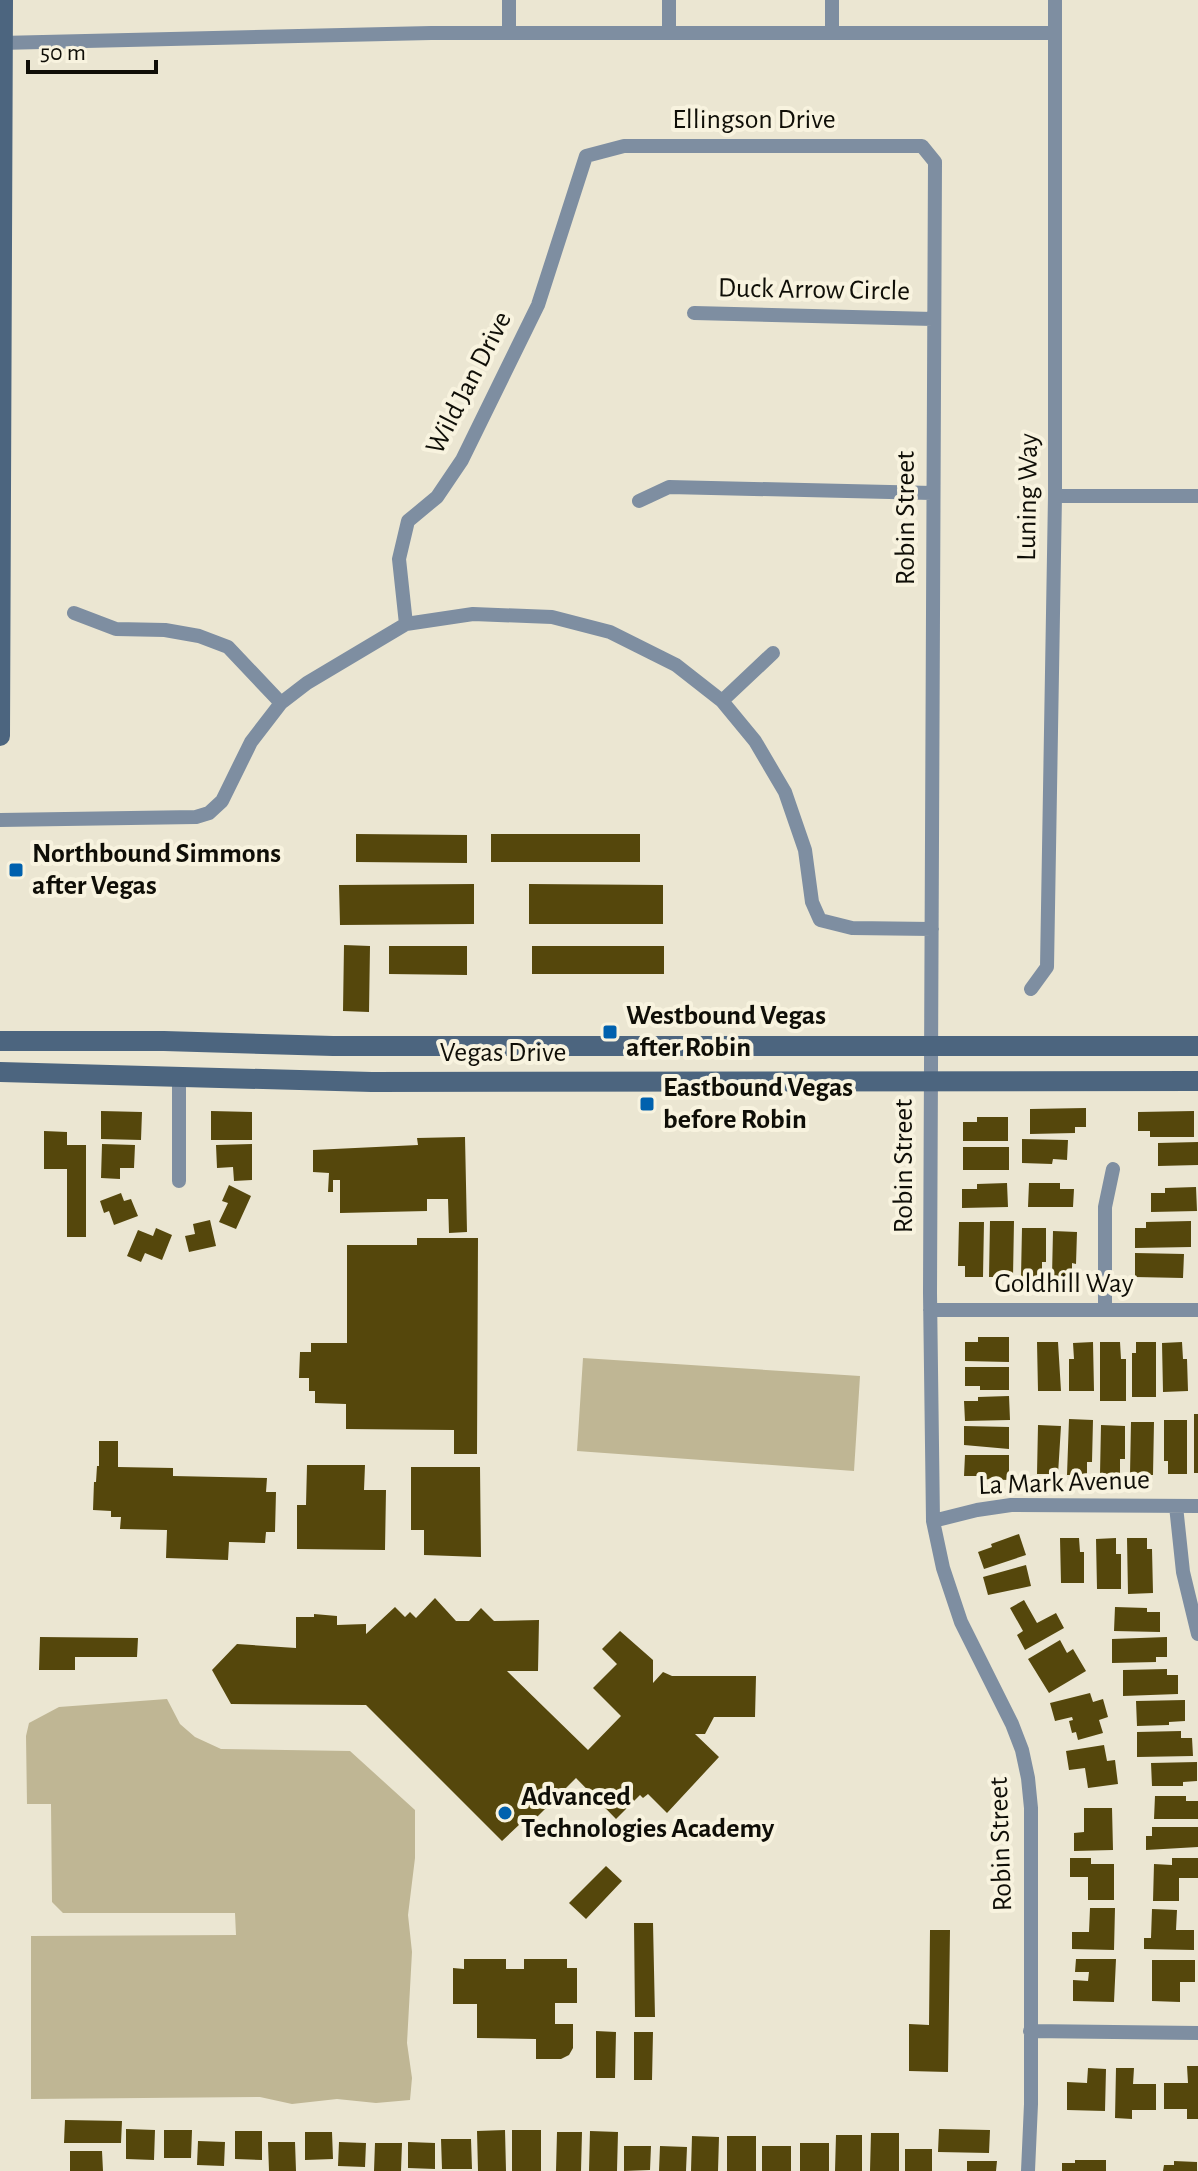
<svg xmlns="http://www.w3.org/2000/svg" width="1198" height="2171" font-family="'Alegreya Sans',sans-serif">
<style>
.green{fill:#bfb694}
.building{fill:#55470c}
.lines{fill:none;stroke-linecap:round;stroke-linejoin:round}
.minor{stroke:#7e8ea1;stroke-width:14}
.secondary{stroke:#4c657f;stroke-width:20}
.poi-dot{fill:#0061ae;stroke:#f8f3df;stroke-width:3}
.labels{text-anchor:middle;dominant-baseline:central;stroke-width:8;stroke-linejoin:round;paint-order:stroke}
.street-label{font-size:28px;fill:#0f0e07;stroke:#f8f3df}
.poi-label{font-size:28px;font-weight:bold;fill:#0f0e07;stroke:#f8f3df;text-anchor:start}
</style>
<rect width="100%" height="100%" fill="#ebe6d2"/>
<path class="green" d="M583,1358L860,1376L854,1471L577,1451Z
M167,1699L180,1724L195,1737L221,1749L350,1751L415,1810V1858L408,1915L412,1952L407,2043L412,2078L410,2100L376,2103L337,2099L292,2104L260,2097L31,2099V1936L236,1935L235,1913H63L52,1902L51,1804H27L26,1736L29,1723L59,1707Z"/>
<path class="building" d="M356,834L467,835V863L356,862Z
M491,834H640V862H491Z
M474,884V924L340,925L339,885Z
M529,884L663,885V924H529Z
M344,945L370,946L369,1012L343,1011Z
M389,946H467V975L389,974Z
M532,946H664V974H532Z
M1086,1108V1127H1075V1133L1030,1134V1109Z
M101,1111L142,1112L141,1140L101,1139Z
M211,1111L252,1112V1140H211Z
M1194,1111V1137H1150V1131H1138V1112Z
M977,1117H1008V1141H963V1122H977Z
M44,1131L67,1132V1145H86V1237H67V1169H44Z
M465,1137L467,1232L449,1233L448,1199H427V1211L340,1213V1180H333V1192H328L329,1173L313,1172V1150L418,1145L417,1138Z
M1022,1139L1068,1140L1067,1160L1053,1159L1052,1164L1022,1163Z
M1198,1142V1165L1158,1166V1143Z
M102,1144L135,1145L134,1168H120V1179L101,1178Z
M252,1144V1180L234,1181L233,1167L217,1168L216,1145Z
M963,1147H1009V1170H963Z
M1007,1183L1008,1207L962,1208V1189H977V1184Z
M1029,1183H1060V1189H1074L1073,1207H1028Z
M229,1185L251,1196L236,1229L219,1222L228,1203L222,1201Z
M1196,1187L1197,1211L1151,1212V1193H1165V1188Z
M121,1193L124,1201L131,1199L138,1216L114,1225L109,1211L104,1213L100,1201Z
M210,1220L216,1246L189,1252L185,1236L195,1234L193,1224Z
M990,1221H1014L1013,1277H989Z
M1191,1221V1247L1135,1248V1228H1146V1222Z
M959,1222H984L983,1277H965V1266H958Z
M156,1228L172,1235L162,1260L145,1253L141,1262L127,1256L138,1230L153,1236Z
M1022,1228H1046V1262H1042V1277H1021Z
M1053,1231L1077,1232L1076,1264L1072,1263V1278L1052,1277Z
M417,1238H478L477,1454H454V1430L346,1429V1404L315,1403V1391H309V1378H299L300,1352H311V1343H347V1245H417Z
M1135,1253L1184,1254L1183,1278L1135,1277Z
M978,1337H1009V1362L965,1361V1342H978Z
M1037,1342H1058L1061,1391H1038Z
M1093,1342L1094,1391H1069V1359H1074L1073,1343Z
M1100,1342H1120L1121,1359H1126V1401H1100Z
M1136,1342H1156V1397H1132V1353H1136Z
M1182,1342L1183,1359H1187L1188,1391L1163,1392L1162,1343Z
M965,1367H1009V1390H980V1386H965Z
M1009,1396L1010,1420L965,1421L964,1401H978V1397Z
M1194,1414H1198V1473H1194Z
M1069,1419L1093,1420L1092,1462H1087V1475H1067Z
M1164,1420H1187V1474H1168V1461H1164Z
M1131,1422H1154L1153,1475L1130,1474Z
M1038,1425L1061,1426L1058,1474H1037Z
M1101,1425L1125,1426V1459H1120V1475L1100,1474Z
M964,1426L1009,1427V1449L964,1445Z
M99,1441H118V1467L173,1468V1476L267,1478L266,1492H276L275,1532H266L265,1543L229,1542L228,1560L166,1558L167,1530L120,1529L121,1517H111V1511L93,1510L94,1482H96L97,1466H99Z
M965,1455H1009V1480L979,1479V1476H964Z
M307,1465H365L364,1490H386L385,1550L297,1549V1505H306Z
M411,1467H480L481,1557L424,1555V1530H411Z
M1019,1534L1026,1555L984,1569L978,1552L992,1547L991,1544Z
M1060,1538H1079L1080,1552H1084V1583H1061Z
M1116,1538V1554H1121V1589H1097L1096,1539Z
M1127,1538H1147V1549H1152L1153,1593L1128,1594Z
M1026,1565L1031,1586L988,1595L983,1577Z
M435,1598L456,1621H469L481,1608L494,1621L539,1620L538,1671H507L588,1750L621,1716L593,1688L617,1664L602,1649L620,1631L653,1660V1683L663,1672L672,1676H756L755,1717H714L705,1734H695L719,1757L667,1813L648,1794L643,1798L640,1795L616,1819L576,1778L526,1828L521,1823L502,1841L366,1705L231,1704L212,1670L237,1644L296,1648V1617H314V1614L337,1616V1625L366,1624V1634L395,1607L405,1617L410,1612L416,1618Z
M1024,1600L1037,1623L1056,1613L1064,1628L1025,1650L1017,1635L1023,1631L1010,1608Z
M1115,1607L1147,1608V1612H1160V1632L1114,1631Z
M40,1637L138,1638L137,1657H75V1670H39Z
M1167,1637V1657H1156V1662L1112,1663V1639Z
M1060,1640L1067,1653L1073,1649L1086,1671L1049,1693L1028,1659Z
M1167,1669V1675H1178V1694L1123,1696V1670Z
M1090,1693L1093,1702L1103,1699L1108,1717L1099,1720L1103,1733L1078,1740L1076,1732L1072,1733L1069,1721L1073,1720L1072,1717L1055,1721L1050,1703Z
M1185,1700V1721L1169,1722V1725L1137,1726L1136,1701Z
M1181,1731V1738H1192L1193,1756L1137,1757V1732Z
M1104,1745L1107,1761L1115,1760L1118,1784L1088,1788L1085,1768L1069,1770L1066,1751Z
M1197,1762V1781L1183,1782V1786H1152L1151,1763Z
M1155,1796H1186V1801H1198V1819H1154Z
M1084,1808H1112L1113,1850L1074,1851V1833L1084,1832Z
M1152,1827H1198V1847L1146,1850V1836H1152Z
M1070,1858H1091V1864H1114V1900H1088V1877H1070Z
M1172,1858H1198V1878H1179V1901H1153L1154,1864L1172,1865Z
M606,1866L622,1881L586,1919L569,1903Z
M1090,1908H1115L1114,1950L1072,1949V1932H1089Z
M1152,1909L1177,1910L1176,1930H1194V1950L1144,1949V1938H1151Z
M634,1923H653L655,2017H635Z
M930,1930H950L948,2072L909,2071V2024L929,2025Z
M464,1959H506V1969H524V1959H567V1968H577V2003H555V2024H573V2048L569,2055L561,2059H536V2039L477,2038V2004H453V1968L464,1969Z
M1076,1959H1116L1114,2002L1073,2001V1980L1088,1981L1089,1972H1075Z
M1152,1960H1195V1982H1180V2002L1152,2001Z
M596,2031L616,2032L615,2078H596Z
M634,2032H653L652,2080H634Z
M1187,2066H1198V2119H1187V2109H1164V2083H1188Z
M1088,2068L1106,2069L1105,2111L1067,2110V2082L1087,2083Z
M1116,2068H1134L1133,2084H1156V2110H1132V2119L1115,2118Z
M65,2120L122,2121L121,2143H64Z
M126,2129L155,2130L154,2160L126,2159Z
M939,2129L990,2130L989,2153L938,2152Z
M164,2130H192L191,2158H164Z
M505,2130L506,2171H478L477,2131Z
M512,2130H541V2171H512Z
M235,2131H262V2160L235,2159Z
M590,2131L618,2132L617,2171H589Z
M305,2132H332L333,2159L305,2160Z
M557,2132H582L581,2171H556Z
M871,2133H899V2171H870Z
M836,2135H862V2171H835Z
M692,2136L719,2137L718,2171H691Z
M727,2136H756V2171H727Z
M441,2139H471L472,2169H442Z
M198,2141L225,2142L224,2166L197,2165Z
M268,2142H295L296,2171H269Z
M339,2142L366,2143L365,2167L338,2166Z
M408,2142L435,2143V2169L408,2168Z
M375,2143H402L401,2171H374Z
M800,2143H829V2171H800Z
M624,2146H651L650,2170L624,2171Z
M660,2146L687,2147L686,2171H659Z
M762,2146H791V2171H762Z
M905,2149H932V2171H905Z
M70,2151H102L103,2171H70Z
M1075,2160H1106V2171H1062V2163H1075Z
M967,2161H997L996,2171H967Z
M1174,2161L1197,2162V2171H1163L1164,2165H1174Z"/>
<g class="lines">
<path class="minor" d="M509,0V33
M669,0V32
M832,32V0
M0,43L431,33H1054
M694,313L933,319
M1055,496H1198
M639,501L669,487L932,493
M74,613L116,629L165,630L199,636L228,647L281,703
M406,624L399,559L408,521L437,497L462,460L538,305L586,156L624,146H922L935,162L930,1293L933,1521L943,1568L961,1622L1012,1724L1022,1750L1028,1778L1031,1808V2104L1028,2171
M722,701L773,653
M0,820L196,817L209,813L222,801L251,742L281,703L307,683L406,624L473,614L552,617L610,632L676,665L722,701L755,741L785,792L805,850L812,902L820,920L852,928L932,929
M1031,989L1047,967L1055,496V0
M179,1078V1181
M930,1310H1198
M1105,1310V1207L1113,1169
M1176,1506L1183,1572L1198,1634
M933,1521L977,1510L1011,1505L1198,1506
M1030,2031L1198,2033"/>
<path class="secondary" d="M0,736L3,0
M0,1041H164L333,1046H1198
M0,1072L372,1082L1198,1081"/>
</g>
<g class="poi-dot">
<rect x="8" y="862" width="16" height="16" rx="4"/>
<rect x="602" y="1024" width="16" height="16" rx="4"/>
<rect x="639" y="1096" width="16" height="16" rx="4"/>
<circle cx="505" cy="1813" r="8"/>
</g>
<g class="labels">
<g class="street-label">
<text x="754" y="120">Ellingson Drive</text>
<text transform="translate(814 290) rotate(1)">Duck Arrow Circle</text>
<text transform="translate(469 383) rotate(-63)">Wild Jan Drive</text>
<text transform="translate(1028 497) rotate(-89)">Luning Way</text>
<text transform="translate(906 518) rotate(-90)">Robin Street</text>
<text x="503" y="1053">Vegas Drive</text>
<text transform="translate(904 1166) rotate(-90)">Robin Street</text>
<text x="1064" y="1284">Goldhill Way</text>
<text transform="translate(1064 1483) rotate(-2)">La Mark Avenue</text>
<text transform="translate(1001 1844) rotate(-92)">Robin Street</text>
</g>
<g class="poi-label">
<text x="32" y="854">Northbound Simmons<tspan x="32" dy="32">after Vegas</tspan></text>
<text x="626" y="1016">Westbound Vegas<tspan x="626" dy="32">after Robin</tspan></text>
<text x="663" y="1088">Eastbound Vegas<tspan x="663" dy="32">before Robin</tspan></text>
<text x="521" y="1797">Advanced<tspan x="521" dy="32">Technologies Academy</tspan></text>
</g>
</g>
<path d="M28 60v12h128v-12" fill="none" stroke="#0f0e07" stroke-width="4"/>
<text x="40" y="60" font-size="24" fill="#0f0e07" stroke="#f8f3df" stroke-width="6" paint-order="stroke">50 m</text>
</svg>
